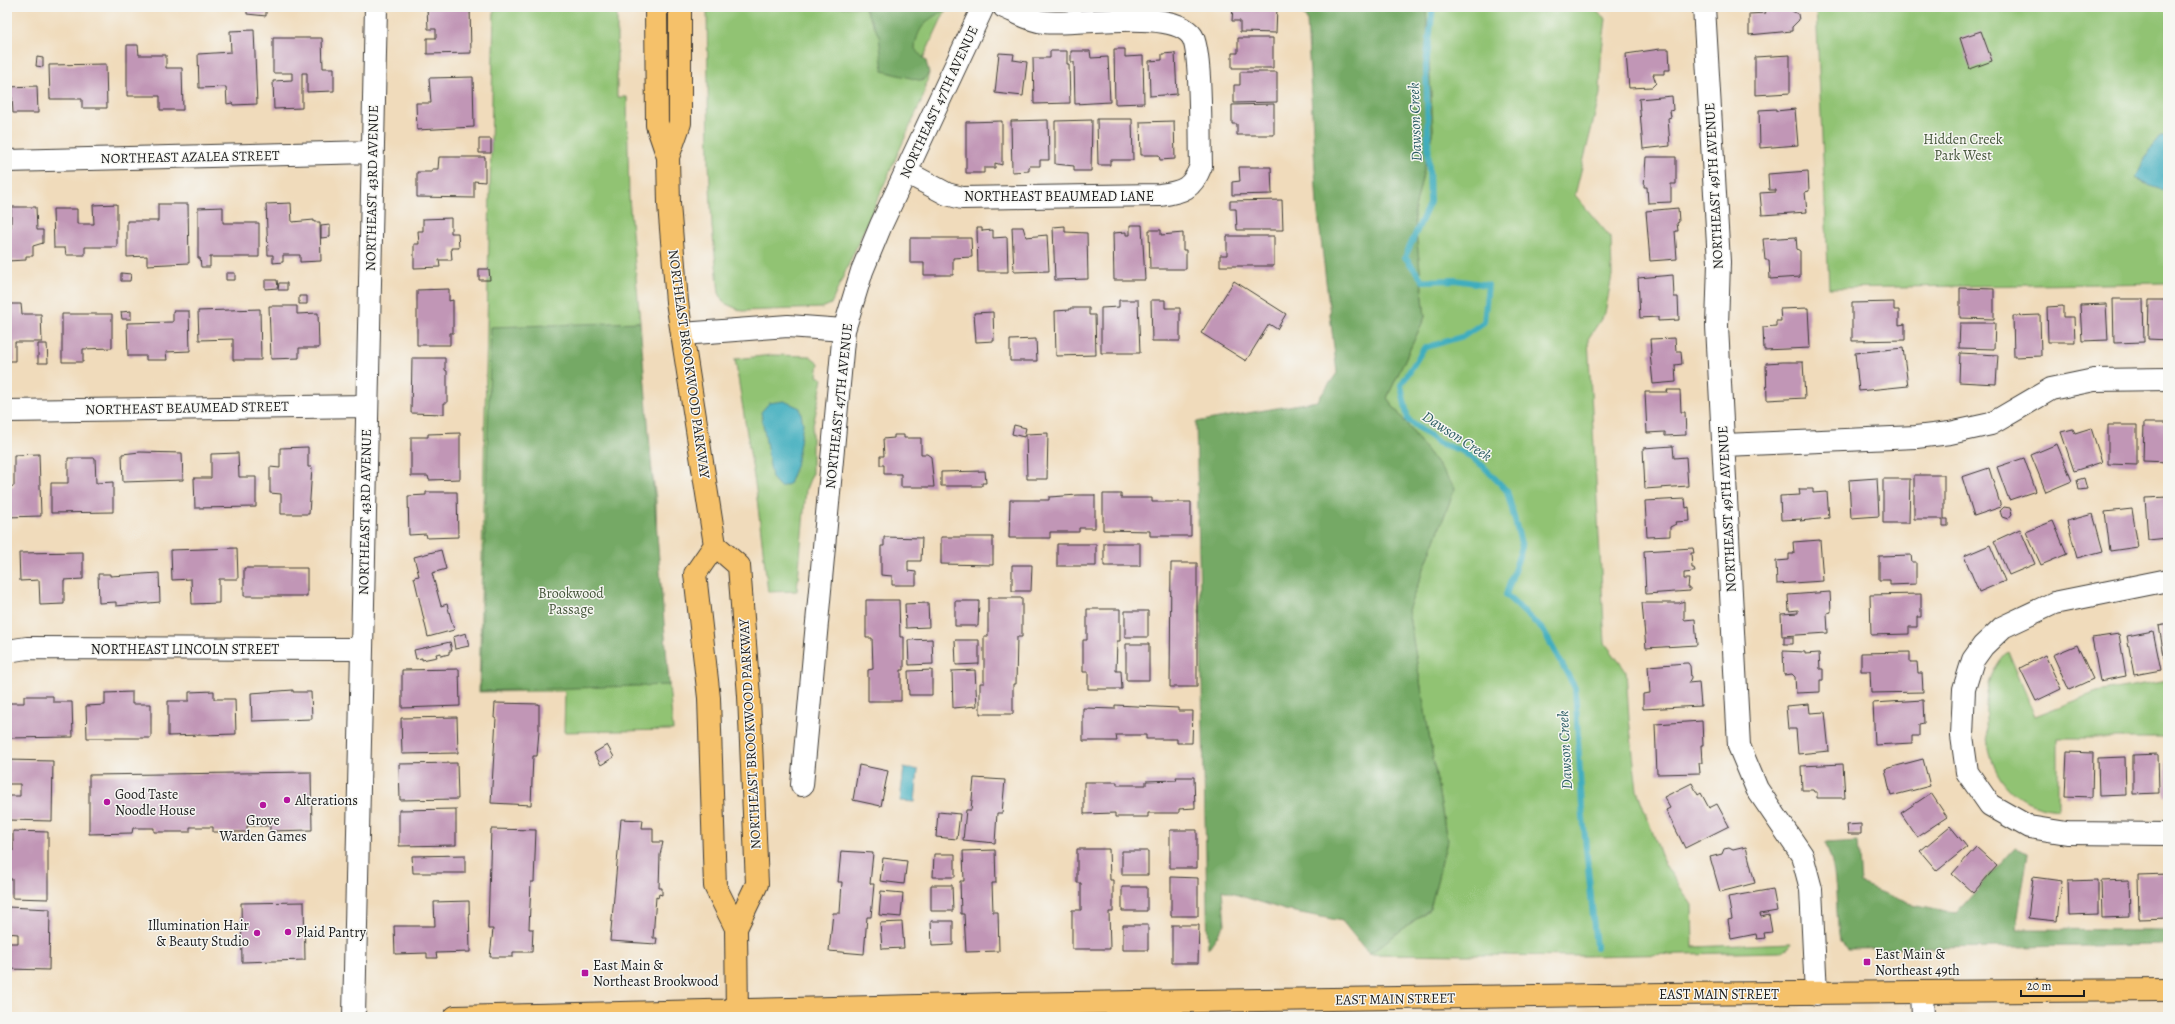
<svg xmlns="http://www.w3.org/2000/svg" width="2175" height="1024" font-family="Alegreya,serif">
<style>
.green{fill:#91c373;stroke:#567048}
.forest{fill:#74a965;stroke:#486240}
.water{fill:#40adbe;stroke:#2e646d}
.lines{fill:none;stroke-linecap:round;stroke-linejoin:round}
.stream{stroke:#40adbe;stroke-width:6}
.building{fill:#c196b6}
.minor-casing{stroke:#3c3934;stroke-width:24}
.major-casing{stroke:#3c3934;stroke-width:24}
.minor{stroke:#fff;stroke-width:22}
.major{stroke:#f5c16b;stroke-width:22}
.poi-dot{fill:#b5179e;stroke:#f6f6f2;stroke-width:1.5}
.labels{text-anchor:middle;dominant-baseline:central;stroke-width:3;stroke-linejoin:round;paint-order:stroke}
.street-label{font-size:14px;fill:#1c1c1c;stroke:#f6f6f2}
.park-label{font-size:14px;fill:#45563a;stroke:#f6f6f2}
.poi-label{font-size:14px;fill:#1c1c1c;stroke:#f6f6f2;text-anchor:start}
.water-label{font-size:15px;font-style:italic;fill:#2c5d65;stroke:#f6f6f2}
</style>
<rect width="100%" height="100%" fill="#f6f6f2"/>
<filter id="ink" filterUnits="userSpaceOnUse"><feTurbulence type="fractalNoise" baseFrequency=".025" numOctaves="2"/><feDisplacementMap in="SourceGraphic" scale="8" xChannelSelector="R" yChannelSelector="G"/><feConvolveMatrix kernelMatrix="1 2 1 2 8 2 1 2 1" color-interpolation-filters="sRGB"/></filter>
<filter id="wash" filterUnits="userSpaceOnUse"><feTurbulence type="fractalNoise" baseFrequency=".012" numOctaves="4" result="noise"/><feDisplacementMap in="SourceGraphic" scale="16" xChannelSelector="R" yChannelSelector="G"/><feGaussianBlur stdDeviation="0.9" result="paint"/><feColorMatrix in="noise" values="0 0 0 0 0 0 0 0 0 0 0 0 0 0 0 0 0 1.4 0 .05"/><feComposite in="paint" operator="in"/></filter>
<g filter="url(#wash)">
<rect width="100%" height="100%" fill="#f0dbbb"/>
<path class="green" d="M494,7H617V97H627L629,198L640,322L629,323L656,498L657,551L673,730L564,732L565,691L479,692Z
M707,7H947L914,78L922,80L929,73L923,97L831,304L822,308L742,311L724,303L719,293L712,227L709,163Z
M1426,7H1591L1606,19L1601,57L1600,94L1575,195L1611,238L1612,275L1605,313L1588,339L1605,643L1626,671L1629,718L1637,790L1664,863L1692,905L1693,947L1791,943L1789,947L1781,952L1585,956L1369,954L1430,909L1447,841L1408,610L1455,488L1387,398L1425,317L1414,213L1433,130Z
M1816,7H2168V283L1829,288Z
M772,355L810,356L819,363L817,376L823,379L812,430V474L806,489L797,591L768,592L756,490L735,359Z
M2008,651L2035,716L2097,692L2168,680V738H2058V810C2005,805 1986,767 1986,719C1985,692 1989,671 2008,651Z"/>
<path class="forest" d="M864,7H951C931,17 917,24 915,49L926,61L929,73L922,81L883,71L879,36Z
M1298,7H1426L1433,130L1414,213L1425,317L1387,398L1455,488L1408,610L1447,841L1430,909L1369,954L1342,921L1285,910L1222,890L1225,924L1208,949L1196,422L1317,401L1337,373L1317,206L1307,20Z
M640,322L669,685L480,691L491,327Z
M1858,841L1861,884L1908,903L1956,913L2015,848L2028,853L2016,929L2168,930V945L1848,949L1840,941C1834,908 1840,875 1825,843Z"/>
<path class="water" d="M2160,137H2168V192L2147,185L2136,177L2150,149Z
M784,401L800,408L803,424L796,466L789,484L780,487L772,478L761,412L769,403Z
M904,767L918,770L915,802L900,801Z"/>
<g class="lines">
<path class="stream" d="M1433,7L1426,66L1430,202L1405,257L1423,281L1455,280L1488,285L1484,322L1464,336L1424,348L1401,385L1408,420L1439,443L1462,451L1483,466L1507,491L1522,547L1506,595L1543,630L1575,688L1582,807L1596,947"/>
</g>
<g id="blocks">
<path class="building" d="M247,7H266V16L247,14Z
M427,7H470L471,53L427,54V38H436V29H428Z
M1233,7H1277L1276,33L1240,32V21H1232Z
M1763,7H1791L1792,11L1798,14L1799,20L1792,27V31L1749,35V14L1766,13Z
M254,30L257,104L233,105L232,103L227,104L226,87L199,88L198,54L231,52L230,31Z
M1981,31L1992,61L1970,69L1960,38Z
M273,38H322L323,68H334V91L307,92V73H302V108L274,109L273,81L292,80V73H273Z
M1238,38H1273V68H1232V53H1238Z
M127,45H138L139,55H166V68H182L183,110H160V96H127Z
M1114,49H1125V57L1143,56L1144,103L1115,104Z
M1660,49H1669L1670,70H1664V74H1653L1656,83L1652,87L1629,88L1626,54Z
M1050,51H1067V64H1069L1070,103L1034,104L1033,58H1050Z
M1071,51H1090L1091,58L1108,57L1110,102L1075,104L1074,62H1071Z
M999,53L1014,54L1013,60L1027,62L1023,96L995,93Z
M1175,53L1177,94L1150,96L1149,61L1162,60V54Z
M1790,55V93L1755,95V57Z
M37,57L43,58V67L36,66Z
M106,64L107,108H82V99H50L49,65Z
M1240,72H1277V102L1234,103V85H1240Z
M473,77L474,127L417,130L416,103H431L429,78Z
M37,86L38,113H13L12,97H7V87Z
M1672,96L1673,110L1670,111L1671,117L1668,118L1670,146L1643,149L1639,99Z
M1274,104V135H1237V124H1232V105Z
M1776,109V111L1795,109L1798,145L1760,148L1759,110Z
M1097,119H1132L1133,160H1110V165H1098Z
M1048,120L1049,160H1040V166H1029V171L1012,172L1011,121Z
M1092,120L1091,171H1074V166L1055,164V121Z
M1002,121V165L995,163V168H984V173H966V122Z
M1174,121L1175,159L1160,160L1159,155H1141L1140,122Z
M479,139H491V153H479Z
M439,157H485V182L474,181V198L417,197V172H432V169H438Z
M1646,157H1676V184H1671V202L1648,203L1647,187H1644Z
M1239,167H1271L1272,194L1232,195V182L1240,181Z
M1808,171L1809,191L1805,192L1807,212L1762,215L1760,193L1776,192V190H1769L1768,174Z
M1282,200L1283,230H1237L1236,209H1230V201Z
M291,203L292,222L314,220V222H320L321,261L300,262V255H283V262L273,263V255H268L266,204Z
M117,204V247H85V255H66L65,248H54L53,209H77V224H94L93,205Z
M158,204H188L189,263L147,265V256L127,257V221H158Z
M11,207H36L37,230H43V243L33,246V256H26V260L7,261V227H11Z
M223,207V223H259V257H210V267H201L200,258H198V208Z
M1678,208L1679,222L1677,223L1678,231H1675L1677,259L1650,261L1646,211Z
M451,218V233H458L459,248H451L452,260H439L440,267L414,268V244H419L418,231H423V219Z
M330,225V237L321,238V226Z
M1130,225H1142L1145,280H1114L1113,233L1126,232V235H1130Z
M1065,226V232L1087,233L1088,279L1055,280L1053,227Z
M1012,227H1023L1026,237L1047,235L1049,271L1014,272Z
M977,228H982V231L993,230V238L1007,237L1008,272H978Z
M1149,230H1161V235L1183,233V250H1186V269H1150Z
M1227,236H1274V266H1220V255H1227Z
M1796,237L1797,249L1800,251V277L1770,279L1769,260H1765L1763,239Z
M910,238H971L972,257L953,258V275H924V263H910Z
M479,269H489L490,280H479Z
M121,273L131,274L130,281H121Z
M226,273H235V280H226Z
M1673,275L1674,297H1678L1679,320L1658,321V317L1640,318L1638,278Z
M265,280H277L278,288L265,289Z
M1234,281L1286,314L1277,329L1269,324L1246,361L1201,333Z
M279,283H287V290H278Z
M1960,288L1994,289V319L1960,318Z
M449,289V301L453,300V333H450V345H417V290Z
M299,296H307V304H299Z
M2113,299H2143L2144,342L2114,343Z
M1119,300H1138L1140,353H1101V308L1119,307Z
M1151,300H1165V308H1180V341H1152Z
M2149,300H2168V340L2148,339Z
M1894,302V310H1899V325L1905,324V340L1852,341V303Z
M7,304H21L22,314H41L42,342H15V361H7Z
M2106,304L2108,340L2082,341L2080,305Z
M269,306H297V314L318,313L319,348H299V358L271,359Z
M2063,306V317H2074L2075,342H2048L2047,307Z
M1070,308H1089V315H1095L1096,355L1056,356L1055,311L1070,310Z
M1808,308L1810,348L1764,350L1763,327L1776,326V321H1781L1780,309Z
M260,309L261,360H233V339L199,340L198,311Z
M131,311V319H122L121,312Z
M173,311H189L190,351L166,352L167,360H146V356H128L127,323L173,322Z
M993,312L994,341L976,342L974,313Z
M62,314H112V348L83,349V362H62Z
M2040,315L2041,356L2014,357L2013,316Z
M1960,323H1995L1994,349L1959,348Z
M1675,338L1676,351H1681L1682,364L1675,365L1676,382L1653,384L1650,353H1651L1650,339Z
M1036,339L1037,361H1010V340Z
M38,344H47L48,363H38Z
M1903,348L1908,386L1859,391L1855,353Z
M1960,353L1998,355L1996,384L1959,382Z
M412,358H445V370L447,371V403H444V414L411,413Z
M1782,362H1803L1805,398L1767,400L1766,363Z
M1667,390H1680L1681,412H1685L1686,435L1665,436V432L1647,433L1645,392H1668Z
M2144,423H2168V462L2143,461Z
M1014,425L1026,428L1024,437L1012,434Z
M2108,425H2137V465L2108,464Z
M2091,428L2102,462L2074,471L2061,432L2073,429L2075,433Z
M460,433V479L429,480L428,476H411V437H428V434Z
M1048,433L1047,479H1027L1026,434Z
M894,435H904V438H921V454H927L931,457L934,487H901V474H884V465H880V456H884L883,439L894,438Z
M2057,444L2072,481L2046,492L2031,455Z
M1673,446L1674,458L1686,457L1688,486L1645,489L1643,448Z
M308,447V467H312L309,514H281V494L270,493V467L280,468V448Z
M140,452L182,453L183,480L123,482L122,454Z
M238,453L239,477H256V507L195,508L194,478H211V454Z
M39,454L41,516L7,517V487L14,486V455Z
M68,458H95L96,483L113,482V512L51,513V483H68Z
M2024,458L2036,491L2009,500L1997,467Z
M1989,468L2001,507L1974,516L1962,477Z
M985,471L986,483H982V486H941V472Z
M1914,475H1944V519H1948V526H1943V519H1914Z
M1877,478L1879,516L1851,518L1849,480Z
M2084,478L2087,489L2079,490L2077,480Z
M1883,479H1910L1909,523H1883Z
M1799,489H1813V493L1827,492L1829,518L1800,521L1802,519L1781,520L1780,496L1800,495Z
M426,492H457L458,537L427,538L426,534L409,535L408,496L426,495Z
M1103,494H1121V498H1152V502H1191V536H1150V531L1103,530Z
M1078,495H1095V528H1079V532H1050V538H1009L1010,500H1049V497Z
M2168,497V538L2148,540L2145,498Z
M1685,499L1686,508L1689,507L1690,521L1675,522L1676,524L1670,527V536L1647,537L1645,501Z
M2004,507L2010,508L2012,514L2008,519L2002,517L2000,511Z
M2132,509L2138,547L2110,551L2105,512Z
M2093,514L2103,551L2077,558L2067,521Z
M2053,521L2067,554L2041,565L2026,532Z
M2020,529L2035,564L2009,575L1994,541Z
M884,537L922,538L921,561H908V571L916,572V585H892V576L881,575V546H884Z
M941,537H993V565L941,564Z
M1820,540L1823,581L1777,584L1776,561L1789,560V554H1794L1793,542Z
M1104,543H1140V566H1104Z
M1057,544H1096V566H1057Z
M1990,545L2005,581L1979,592L1964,556Z
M237,548L238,579H219V603L192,604L191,579L172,580L171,550Z
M1693,548L1694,553H1691L1692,568H1694L1695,572L1684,573V579H1689L1688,588H1690V591L1646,594L1644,551Z
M441,550L446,569L432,573L441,606L447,604L454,630L428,637L414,577L419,576L414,557Z
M83,552V579L64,580V604L40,605L39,580L20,581L19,553Z
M1911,555L1912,562H1916V584L1890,585V580H1879V556Z
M1171,563H1197V687H1170Z
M1012,565H1032L1031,591H1012Z
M244,568H307V596H244Z
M159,573L160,602L116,606V602L99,603L98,574H110V576Z
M1830,592L1831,612L1827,613L1828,633L1782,636L1781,614L1798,613V610L1789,611L1788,595Z
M1921,594V617H1917V627H1909V634L1871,635L1870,595Z
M988,598H1022V637H1017L1016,684H1013V714H980V683H984V636H988Z
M866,600H899L900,637H904V670H901V701H868V670L873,669L872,638H866Z
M955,601H979L978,626H955Z
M1684,601V620L1695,619L1697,645L1646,648L1642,603H1679Z
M928,603L929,627L906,628L905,604Z
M1087,609H1120V641H1117L1116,671H1121L1122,689H1088V672H1083V640H1087Z
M1125,611H1148V637H1125Z
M2168,624V668H2166L2159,626Z
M2153,631L2161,670L2134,675L2127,636Z
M466,633L469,646L455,649L453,637Z
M2119,634L2126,676L2100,681L2092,638Z
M1784,637H1793V644H1784Z
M932,639L933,664L909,665L908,640Z
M955,640H979V664L956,665Z
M450,642L452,651H449V654L441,656V653L436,654L437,657L422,660V658L416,659L414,650Z
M1126,644H1149V680H1126Z
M2077,645L2093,679L2069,690L2053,655Z
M1783,651L1805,652V654L1819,653L1820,669H1823V680H1820V692L1796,693L1795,677L1792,674L1784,675Z
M1910,652V662H1917L1918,673H1922L1923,692L1871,693L1870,671H1861V653Z
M2045,655L2061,689L2036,701L2020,668Z
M1686,663H1688L1690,666L1691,678L1688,683L1699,682L1701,706L1643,709V694L1650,693L1648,666Z
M459,669L460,706L402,708V670Z
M932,670V695H909L908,671Z
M975,670L977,706L953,708L952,671Z
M293,690V692H311L312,719L252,721L251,693Z
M214,691V699H235L236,734L168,736V701H189V692Z
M132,692V704H151V738H87L86,706L105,705V693Z
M24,696H53V702H72L73,737L7,738V703H24Z
M1923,700L1924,723L1919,724V736H1912V743L1875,745L1873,703Z
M495,703L539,704V731L537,756H533L531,805L491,803L496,718H494Z
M1809,704L1810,713L1825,712L1829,751L1798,754L1796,729H1788L1786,706Z
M1115,705L1178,708V711H1193L1192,743H1177V739H1146V735H1116L1117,741H1083V708L1115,709Z
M457,717L458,753L402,754L401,718Z
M1702,721L1703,745H1701L1702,763H1699L1700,773L1657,774L1655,724Z
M607,745L614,757L601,765L594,753Z
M2067,752L2093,753L2092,797L2065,796Z
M2158,754L2159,793L2133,794V755Z
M2166,756H2168V796H2165Z
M2125,757L2126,795L2099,796L2098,758Z
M1923,759L1930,786L1891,796L1885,769Z
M7,760L53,761L52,821L7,820V796H20V784H7Z
M457,763L458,799L400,800L399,764Z
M1843,764L1845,798H1817V792H1814L1813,790H1802L1801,766Z
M859,765L888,771L881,806L853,800Z
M311,772L312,830L270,831V826H247V832H213V827H190V832H154V828H133L132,833L89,834V775Z
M1176,777H1194L1195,808L1179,809V813H1148V817H1115V813L1084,814V782H1117V785H1146V781L1177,780Z
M974,778L1005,780L1002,813H997L995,843L963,840L966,810H971Z
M1692,783L1698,795L1701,793L1709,808L1717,804L1729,826L1685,848L1666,810L1670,808L1664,797Z
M1931,793L1947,817L1917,837L1901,813Z
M456,809V845L399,846V810Z
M938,812L960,814L957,839L936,837Z
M621,819L643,820L642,828H653V842H663L660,855L659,888H662V895L659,894L658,898L656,897L653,938H657L656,944L610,941Z
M1861,824V834H1848L1847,825Z
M1950,826L1967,847L1937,871L1920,851Z
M491,829L536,830L534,882H531L529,929H533L532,952H513V957H490L493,929H488Z
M1170,830H1197V868H1170Z
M13,831L48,832V899L12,898V879H7V850L13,851Z
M1746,847L1755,883L1720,892L1710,857L1722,854L1724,849L1729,848L1733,850Z
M1976,847L1997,866L1973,893L1952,874Z
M1077,849H1109L1110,880H1113V912H1109L1110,949H1072V910H1081V883H1077Z
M995,850L996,883H992L993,912H998L999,951L966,952L964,914H961L960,881H964L963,851Z
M841,851L873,853L870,884H874L871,917H867L864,954L829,951L833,913H840L842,882H838Z
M1122,851H1148V875H1122Z
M934,854H955V877H933Z
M465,855V873H413L412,856Z
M883,858L907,861L904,884L880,881Z
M2168,874V918L2139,919L2138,875Z
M1171,877L1198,878V916H1171Z
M2033,877L2062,881L2057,921L2028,918Z
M2098,880V914L2069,915L2068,881Z
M2129,880L2130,917L2102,918L2101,881Z
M931,885H952L953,911H931Z
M1122,887H1147V911H1122Z
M1773,889L1777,911L1760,914L1761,917L1769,915L1772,932L1764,933L1765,938L1757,939L1756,934L1731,939L1728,920L1732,919L1728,897Z
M881,891L903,893L901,917L879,915Z
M469,901L470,952L436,953L437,958H427V953L395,954L394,926H435L434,902Z
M304,902L305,960L242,962L241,903Z
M7,907L50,909L49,970L7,969V943H18V934L7,933Z
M931,921H953V945L932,946Z
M902,922L904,948L882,949L880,923Z
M1123,925H1148V950H1123Z
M1172,925H1199L1198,963H1172Z"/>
</g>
</g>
<g filter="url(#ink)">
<use href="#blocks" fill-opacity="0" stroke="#3c3934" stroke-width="1"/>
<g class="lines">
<g class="minor-casing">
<path id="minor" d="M1704,7L1719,262L1717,326L1739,746L1757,789L1802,855L1811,889L1816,994
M7,161L372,152
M906,172L947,194L962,198L1160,195C1183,192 1192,189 1201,166C1200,142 1202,51 1192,36C1172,7 1077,26 1044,22C1031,21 1016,12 1004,7
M682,334L788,326L844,330
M7,411L366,406
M1724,445L1916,437L1950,433L1991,424L2051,389L2094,380L2168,379
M2168,580L2054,603L2003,627L1983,646L1973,660L1964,689L1962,736L1967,772L1990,805L2029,827L2067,833L2168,834
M7,651L27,648L362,649
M802,785L844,330L862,271L881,225L983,7
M1922,992L1923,1017
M354,1017L376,7"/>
</g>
<g class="major-casing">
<path id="major" d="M656,7L657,125L668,157L669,204L677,302L715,545L739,566L749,696L757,884L736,928
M668,157L680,123V7
M715,545L695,574L709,698L715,886L736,928L737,1017
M455,1017L1004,1004L1663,994L2168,990"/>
</g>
<use href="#minor" class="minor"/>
<use href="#major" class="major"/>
</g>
</g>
<g class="poi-dot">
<circle cx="287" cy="800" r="4"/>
<circle cx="107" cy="802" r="4"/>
<circle cx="263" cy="805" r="4"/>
<circle cx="288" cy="932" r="4"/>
<circle cx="257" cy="933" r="4"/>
<rect x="1863" y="958" width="8" height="8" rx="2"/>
<rect x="581" y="969" width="8" height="8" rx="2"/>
</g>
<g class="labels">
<g class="street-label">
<text transform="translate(939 102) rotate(-65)">NORTHEAST 47TH AVENUE</text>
<text transform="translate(190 157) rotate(-1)">NORTHEAST AZALEA STREET</text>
<text transform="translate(1714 186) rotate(-93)">NORTHEAST 49TH AVENUE</text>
<text transform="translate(372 188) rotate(-89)">NORTHEAST 43RD AVENUE</text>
<text x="1059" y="196">NORTHEAST BEAUMEAD LANE</text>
<text transform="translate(689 364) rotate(82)">NORTHEAST BROOKWOOD PARKWAY</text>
<text transform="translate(839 406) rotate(-84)">NORTHEAST 47TH AVENUE</text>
<text transform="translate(187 408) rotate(-1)">NORTHEAST BEAUMEAD STREET</text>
<text transform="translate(1727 509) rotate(-93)">NORTHEAST 49TH AVENUE</text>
<text transform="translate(365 512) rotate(-89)">NORTHEAST 43RD AVENUE</text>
<text x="185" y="649">NORTHEAST LINCOLN STREET</text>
<text transform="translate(750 734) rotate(-93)">NORTHEAST BROOKWOOD PARKWAY</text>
<text x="1719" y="994">EAST MAIN STREET</text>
<text transform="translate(1395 999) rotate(-1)">EAST MAIN STREET</text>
</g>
<g class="park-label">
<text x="1963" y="139">Hidden Creek<tspan x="1963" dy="16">Park West</tspan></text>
<text x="571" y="593">Brookwood<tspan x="571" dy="16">Passage</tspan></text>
</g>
<g class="poi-label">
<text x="115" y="794">Good Taste<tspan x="115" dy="16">Noodle House</tspan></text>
<text x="295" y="800">Alterations</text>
<text x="263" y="820" text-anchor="middle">Grove<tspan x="263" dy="16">Warden Games</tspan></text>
<text x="249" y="925" text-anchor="end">Illumination Hair<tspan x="249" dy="16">&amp; Beauty Studio</tspan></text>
<text x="296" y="932">Plaid Pantry</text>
<text x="1875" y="954">East Main &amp;<tspan x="1875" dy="16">Northeast 49th</tspan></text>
<text x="593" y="965">East Main &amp;<tspan x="593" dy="16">Northeast Brookwood</tspan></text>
</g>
<g class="water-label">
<text transform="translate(1415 122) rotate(-92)">Dawson Creek</text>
<text transform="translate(1457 436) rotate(33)">Dawson Creek</text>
<text transform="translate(1565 750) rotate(-93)">Dawson Creek</text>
</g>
</g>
<rect width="2175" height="1024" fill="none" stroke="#f6f6f2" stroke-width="24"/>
<path d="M2021 990v6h63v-6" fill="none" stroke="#1c1c1c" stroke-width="2"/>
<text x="2027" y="990" font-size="12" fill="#1c1c1c" stroke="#f6f6f2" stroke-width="3" paint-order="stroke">20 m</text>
</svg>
